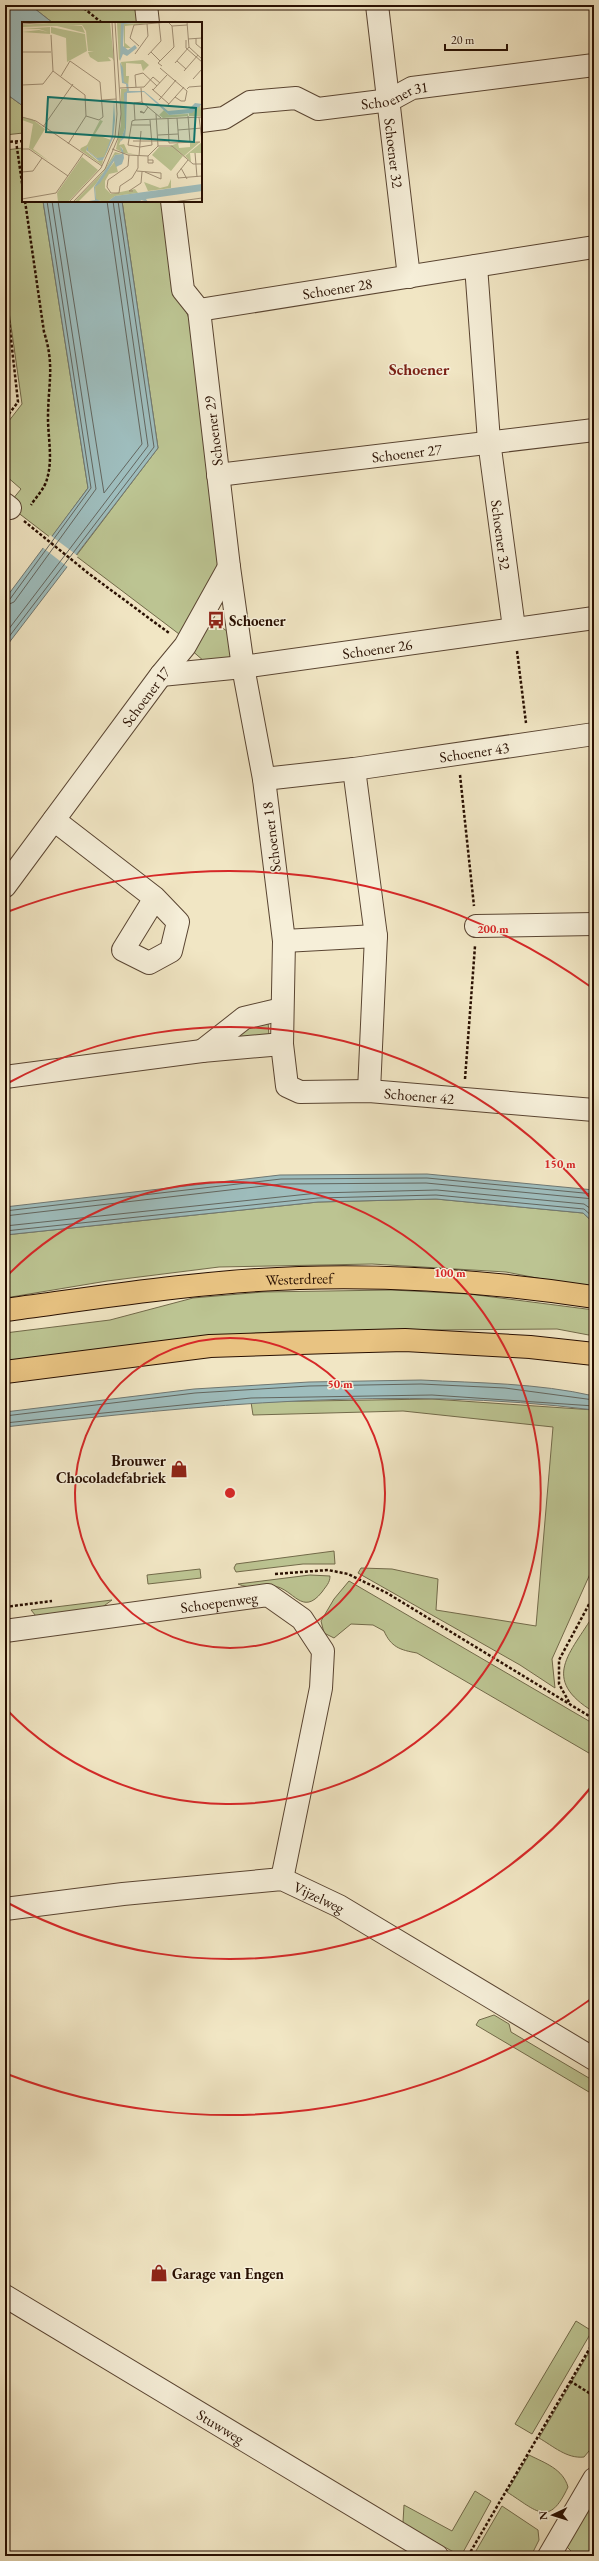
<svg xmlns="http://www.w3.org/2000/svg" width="599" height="2561" font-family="'EB Garamond',serif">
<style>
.green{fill:#bcc492;stroke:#726a4a}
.water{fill:#9ebdbd;stroke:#6f7772}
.pier{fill:#f1e6c4}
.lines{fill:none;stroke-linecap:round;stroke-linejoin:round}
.shore{stroke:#63665f;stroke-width:1}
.minor-casing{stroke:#5a4532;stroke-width:24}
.major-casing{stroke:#280f01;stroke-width:24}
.path{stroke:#280f01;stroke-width:2.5;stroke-dasharray:3 2;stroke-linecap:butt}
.minor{stroke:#f6efd9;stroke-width:22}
.major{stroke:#e8c382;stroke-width:22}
.ring{fill:none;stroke:#d62828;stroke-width:2}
.labels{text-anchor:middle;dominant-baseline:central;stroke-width:3;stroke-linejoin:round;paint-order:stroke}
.street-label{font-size:15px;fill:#280f01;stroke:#f6efd9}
.poi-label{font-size:15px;font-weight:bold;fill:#280f01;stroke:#f6efd9;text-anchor:start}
.neighbourhood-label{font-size:16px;font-weight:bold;fill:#7a1f14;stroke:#f6efd9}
.inset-road{fill:none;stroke:#a19076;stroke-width:1}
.view{fill:#0f766e;fill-opacity:0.15;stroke:#0f766e;stroke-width:2}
.inset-edge{fill:none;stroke:#280f01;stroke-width:2}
.centre{fill:#d62828;stroke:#f6efd9;stroke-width:2}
.ring-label{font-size:12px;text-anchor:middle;font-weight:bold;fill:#d62828;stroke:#f6efd9;stroke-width:3;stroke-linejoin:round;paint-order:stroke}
</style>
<rect width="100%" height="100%" fill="#f1e6c4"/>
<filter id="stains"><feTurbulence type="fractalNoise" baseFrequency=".005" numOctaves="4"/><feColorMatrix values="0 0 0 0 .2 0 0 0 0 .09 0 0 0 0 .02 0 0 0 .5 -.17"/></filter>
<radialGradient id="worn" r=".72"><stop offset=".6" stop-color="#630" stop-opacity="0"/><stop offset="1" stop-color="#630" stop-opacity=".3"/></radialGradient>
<path class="green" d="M30,5H140L142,23H53Z
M5,93L23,106V133L5,135Z
M23,148V201H43L88,488L51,538L8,505L21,489L5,475V426L22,404L5,283V150Z
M122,201H163L173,280L196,335L219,564L201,605L179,634L76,556L158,448Z
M209,619L230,633L234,658L205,662L189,648Z
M268,1020L269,1038L233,1043L245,1026Z
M436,1199L583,1213L594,1223V1289L506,1272L372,1264L219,1267L107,1281L5,1298V1235L318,1202Z
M392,1290L469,1294L594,1310V1336L557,1329L290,1331L195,1337L5,1362V1333L110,1320L193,1298L263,1292Z
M432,1399L594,1410V1565L552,1659L555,1688L520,1665L358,1573L361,1568L392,1569L438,1579L436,1610L536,1626L553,1427L403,1411L253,1415L251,1402Z
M334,1551L335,1564H303L236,1572L234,1568L236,1564Z
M200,1569L201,1578L148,1584L147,1575Z
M310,1575L330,1576C330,1583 326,1586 322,1592C302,1617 294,1589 274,1586C261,1584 251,1590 238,1584Z
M349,1581L594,1724V1756L417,1653C400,1650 391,1647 384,1631L373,1625L351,1624L334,1638L324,1633L321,1621L334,1599Z
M112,1600L101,1608L36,1616L31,1610Z
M594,1614V1712C539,1679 571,1653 594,1614Z
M494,2015L509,2024L511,2032L594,2081V2095L476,2025L479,2020Z
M576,2321L592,2331L532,2434L515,2424Z
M594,2344V2445L584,2457C567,2459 553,2446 539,2438Z
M529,2455C545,2463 563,2469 568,2487C549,2528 537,2511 507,2492Z
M594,2490V2556H576L567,2547V2534Z
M475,2491L491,2501L461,2556L408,2527L403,2522L404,2505L452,2531Z
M502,2506L538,2530L539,2540L531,2556H473Z"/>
<path class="water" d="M5,5H30L53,23H23V106L5,93Z
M43,201H122L158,448L5,648V599L88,488Z
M427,1174L594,1190V1223L583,1213L436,1199L318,1202L5,1235V1207L280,1175Z
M421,1380C478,1383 538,1383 594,1396V1410C398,1385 200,1405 5,1427V1412L194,1389L309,1382Z"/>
<path class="pier" d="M50,535L78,556L69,568L42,547Z"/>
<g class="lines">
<path class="shore" d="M58,201L104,493L142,444L107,201
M5,601L10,599L91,488L47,201
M5,606L14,602L96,489L52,201
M5,634L148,446L113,201
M5,642L154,447L118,201
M5,1211L281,1179L427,1178L594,1194
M5,1216L281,1184L426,1183L594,1199
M5,1226L318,1193L437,1190L584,1204L594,1211
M5,1231L318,1198L436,1195L584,1209L594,1218
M5,1416L195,1393L309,1386L421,1384L505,1388L594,1400
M5,1423L251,1398L432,1395L594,1406"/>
<g class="minor-casing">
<g id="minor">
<path d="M146,5L148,23"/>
<path id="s1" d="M377,5L409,277"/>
<path id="s2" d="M201,121L224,118L250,102L296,98L318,109L390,100L412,88L594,65"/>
<path id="s3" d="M476,266L489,441L514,628"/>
<path id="s4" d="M199,310L594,247"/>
<path id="s5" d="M218,475L594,430"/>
<path d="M5,504L10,508"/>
<path id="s6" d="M161,675L243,667L594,618"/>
<path d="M354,769L376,936L369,1091"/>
<path id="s7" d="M264,779L354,769L594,734"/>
<path d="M54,820L155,898L123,950L149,963L171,951L178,922L155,898"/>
<path id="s8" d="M5,886L161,675L185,646L229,567"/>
<path d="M476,926L594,924"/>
<path d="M284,941L376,936"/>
<path id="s9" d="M282,1044L287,1086L300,1092L369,1091L594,1110"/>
<path d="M202,1051L244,1018L282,1009"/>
<path d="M5,1077L202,1051L282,1044L284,941L264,779L243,667L229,567L199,310L183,290L172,201"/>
<path id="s10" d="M5,1631L268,1595L302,1619L323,1651L321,1688L282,1879"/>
<path id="s11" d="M5,1909L123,1894L282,1879L339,1906L594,2059"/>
<path id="s12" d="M5,2296L437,2556"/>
<path d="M549,2556L594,2479"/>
</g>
</g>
<g class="major-casing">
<g id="major">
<path id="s13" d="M5,1310C102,1297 201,1281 299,1278C398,1275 496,1282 594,1297"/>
<path d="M5,1372L210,1346L331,1342L405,1340L530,1347L594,1354"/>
</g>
</g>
<path class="path" d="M80,5L102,23
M16,141L23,190
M5,142L23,141
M25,201L44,332C55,366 48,384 48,418C48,438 53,459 47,479C45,488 36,497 31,505
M5,285L18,402L5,419
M24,521L88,573L169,633
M517,651L526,723
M460,775L474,906
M465,1079L475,946
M275,1574L328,1570L348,1574L387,1593L594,1719
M5,1607L52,1601
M569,1702L559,1684V1660L594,1595
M570,2381L594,2396
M468,2556L594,2341"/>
<use href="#minor" class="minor"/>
<use href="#major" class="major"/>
</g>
<g class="ring">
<circle cx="230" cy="1493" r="155"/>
<path d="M6 1277A311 311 0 1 1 6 1709"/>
<path d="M592 1786A466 466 0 0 1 8 1903M8 1083A466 466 0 0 1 592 1200"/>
<path d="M591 1999A622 622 0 0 1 7 2074M7 912A622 622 0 0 1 591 987"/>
</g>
<defs>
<g id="bus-bare" transform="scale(1.38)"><path d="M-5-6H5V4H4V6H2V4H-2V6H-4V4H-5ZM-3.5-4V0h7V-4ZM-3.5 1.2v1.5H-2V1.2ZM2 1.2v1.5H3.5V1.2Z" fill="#8f2418" stroke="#f6efd9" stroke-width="2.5" paint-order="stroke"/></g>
<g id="shop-bare" transform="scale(1.38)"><path d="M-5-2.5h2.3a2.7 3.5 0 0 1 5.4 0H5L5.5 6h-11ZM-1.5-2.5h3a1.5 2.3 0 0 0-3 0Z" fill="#8f2418" stroke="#f6efd9" stroke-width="2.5" paint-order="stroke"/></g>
</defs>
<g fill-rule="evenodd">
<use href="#bus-bare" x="216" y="620"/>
<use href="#shop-bare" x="179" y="1469"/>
<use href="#shop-bare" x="159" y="2273"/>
</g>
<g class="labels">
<g class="street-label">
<text stroke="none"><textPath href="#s2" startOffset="203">Schoener 31</textPath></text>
<text stroke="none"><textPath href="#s1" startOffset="149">Schoener 32</textPath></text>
<text stroke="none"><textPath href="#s4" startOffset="140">Schoener 28</textPath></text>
<text transform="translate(213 431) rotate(-97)">Schoener 29</text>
<text stroke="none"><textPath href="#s5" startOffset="190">Schoener 27</textPath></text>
<text stroke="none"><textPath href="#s3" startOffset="270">Schoener 32</textPath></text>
<text stroke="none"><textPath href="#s6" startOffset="218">Schoener 26</textPath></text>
<text stroke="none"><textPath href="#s8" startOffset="236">Schoener 17</textPath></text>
<text stroke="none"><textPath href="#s7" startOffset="212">Schoener 43</textPath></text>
<text transform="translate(271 837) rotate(-97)">Schoener 18</text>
<text stroke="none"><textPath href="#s9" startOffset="176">Schoener 42</textPath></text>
<text stroke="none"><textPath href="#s13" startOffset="296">Westerdreef</textPath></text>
<text stroke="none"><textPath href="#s10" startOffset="216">Schoepenweg</textPath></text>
<text stroke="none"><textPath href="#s11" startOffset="320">Vijzelweg</textPath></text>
<text stroke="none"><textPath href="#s12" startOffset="252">Stuwweg</textPath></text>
</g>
<g class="poi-label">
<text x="229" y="620">Schoener</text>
<text x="166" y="1460" text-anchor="end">Brouwer<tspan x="166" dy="17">Chocoladefabriek</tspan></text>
<text x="172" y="2273">Garage van Engen</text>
</g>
<g class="neighbourhood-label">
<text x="419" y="369">Schoener</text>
</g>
</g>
<g transform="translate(22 22)">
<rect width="180" height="180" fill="#f1e6c4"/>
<path d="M41,0H88L92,39L90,36L86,35L89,39L76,40L68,35L66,30L72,29H66L64,9L60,3L0,5V3ZM100,0V33L97,39L95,1ZM137,0L103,4V21L109,26H102V2ZM43,3L60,4L63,11L35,4ZM28,5V12L0,10L17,8L26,10L17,7H0ZM29,5L63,12L65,29L45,40L44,16L29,11ZM121,38L127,43L121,49L119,42L104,41V54H107L106,65V62L102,61L99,40ZM99,67H105V69L103,106L97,123L102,122L106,131L116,133L101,131V127L98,124L100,130L94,127L99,102ZM178,82L180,94H167V91ZM142,88L147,93L166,92V94L141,96L137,93ZM0,95L10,97L23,107L11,127L27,139L7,126L11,102L0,98ZM78,98L81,99L73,112L89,118L86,128L82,136H75L66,129V124L64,129L76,139L81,138L80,143L58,128L59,126L63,131L59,126L65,123ZM178,120L162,134L148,124L156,121L157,126L168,125V121ZM180,120V131H168L169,140L163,134ZM137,125H150L161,134L149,149L130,133ZM93,130L100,132L93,133L74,162L56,180H52L81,150ZM60,135L76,148L46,180H36L35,171ZM93,139L96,150L87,152L83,159V166L89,172L113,167L116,171L93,174L85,180L74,178L73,165ZM149,157V166L126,169L122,160L138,166L146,164Z" fill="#bcc492"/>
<path d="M99,0H122L102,2L101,24L106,28L113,23L115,26L105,34L101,32L98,39ZM98,40L101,46L102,60L106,62L107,69H122L146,89L167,87L173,81L180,82L170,91L147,93L122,70L105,71L104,106L103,115L98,120L103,106L102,71L105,69L104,62L100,61ZM92,79L93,98L91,116L81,138L77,139L64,128L66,124V129L75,136L82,135L90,113ZM98,124L101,128L102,136L100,142L94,145L92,139L78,161L73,165L74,177L81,180H61L73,178L72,165L93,133L100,132ZM180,162V169L124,177L126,180L119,178L118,180H85L93,174Z" fill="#9ebdbd"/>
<path class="inset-road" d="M0,2L29,0M29,13L31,49L63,73L64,94L46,122M174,16V22L180,27M166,17L180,16M164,18V26L180,40M117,24L108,16L112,3L146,0L150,4L165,3M167,25L180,37M0,30H29M129,30L138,39M113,32L126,14L125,2M126,33L139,19L137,1M155,39L164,47M153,41L167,25L165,0M140,44L136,41L152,25L150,4M138,46L165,69L163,79H159L153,75M162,49L176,33M39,54L48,39L78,60L81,95L77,98L64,94M171,57L180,47M0,63L21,62L31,49M114,65L113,53L121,51L135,64M98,66L122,65L131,55L138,61M119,66L120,80L139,96M130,67L147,82M165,67L167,65L180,64M131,68L145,53M80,78L94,77M137,78L154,58M120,80L112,81L113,98L180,95M145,84L162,65M122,91L118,90L119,89L122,91L126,85M134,92L136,124M166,94L168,120M0,95L14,99L80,144M177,95L180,119M146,96L147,121M155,96L157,121M113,98L110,99L106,123L118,125L130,123L128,98M110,103H128M21,105L51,62M156,108L180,106M136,113L156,112M111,119H147M147,121L178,120M0,127H7L46,154M90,127L106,133L126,134L136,124H150L171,142H180M173,131L175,155M107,133L106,144L86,158L85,165L89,171H97L98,164L110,156L116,146V134M117,134L119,109M126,138H131V141H126V134M166,138L155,152L156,156L180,154M159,146L165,157M115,149L139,151V157L123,150M0,150L11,149L20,136M111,169H107L119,161L120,150M0,177L34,171L61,132M47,180L79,146L93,115L95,92L90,0M51,180L83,147L96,116L99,92L93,0M151,180L180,176"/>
<path class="view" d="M26,75L174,86L172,120L24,110Z"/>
<rect width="180" height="180" class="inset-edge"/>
</g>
<circle cx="230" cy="1493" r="6" class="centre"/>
<g class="ring-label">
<text x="493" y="933">200 m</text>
<text x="560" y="1168">150 m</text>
<text x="450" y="1277">100 m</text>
<text x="340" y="1388">50 m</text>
</g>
<rect width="599" height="2561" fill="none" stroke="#f1e6c4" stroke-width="20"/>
<rect x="6" y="6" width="587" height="2549" fill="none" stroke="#280f01" stroke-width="2"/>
<rect x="10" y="10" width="579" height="2541" fill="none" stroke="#280f01"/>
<g transform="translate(553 2515) rotate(266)" stroke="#f6efd9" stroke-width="3" paint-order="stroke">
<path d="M0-3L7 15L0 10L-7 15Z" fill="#280f01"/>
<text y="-6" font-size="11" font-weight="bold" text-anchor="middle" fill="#280f01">N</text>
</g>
<path d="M445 44v6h62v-6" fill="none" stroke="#280f01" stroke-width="2"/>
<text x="451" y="44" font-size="12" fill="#280f01" stroke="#f6efd9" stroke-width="3" paint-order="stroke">20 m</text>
<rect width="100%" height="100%" filter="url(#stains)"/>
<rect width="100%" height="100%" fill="url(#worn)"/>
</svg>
